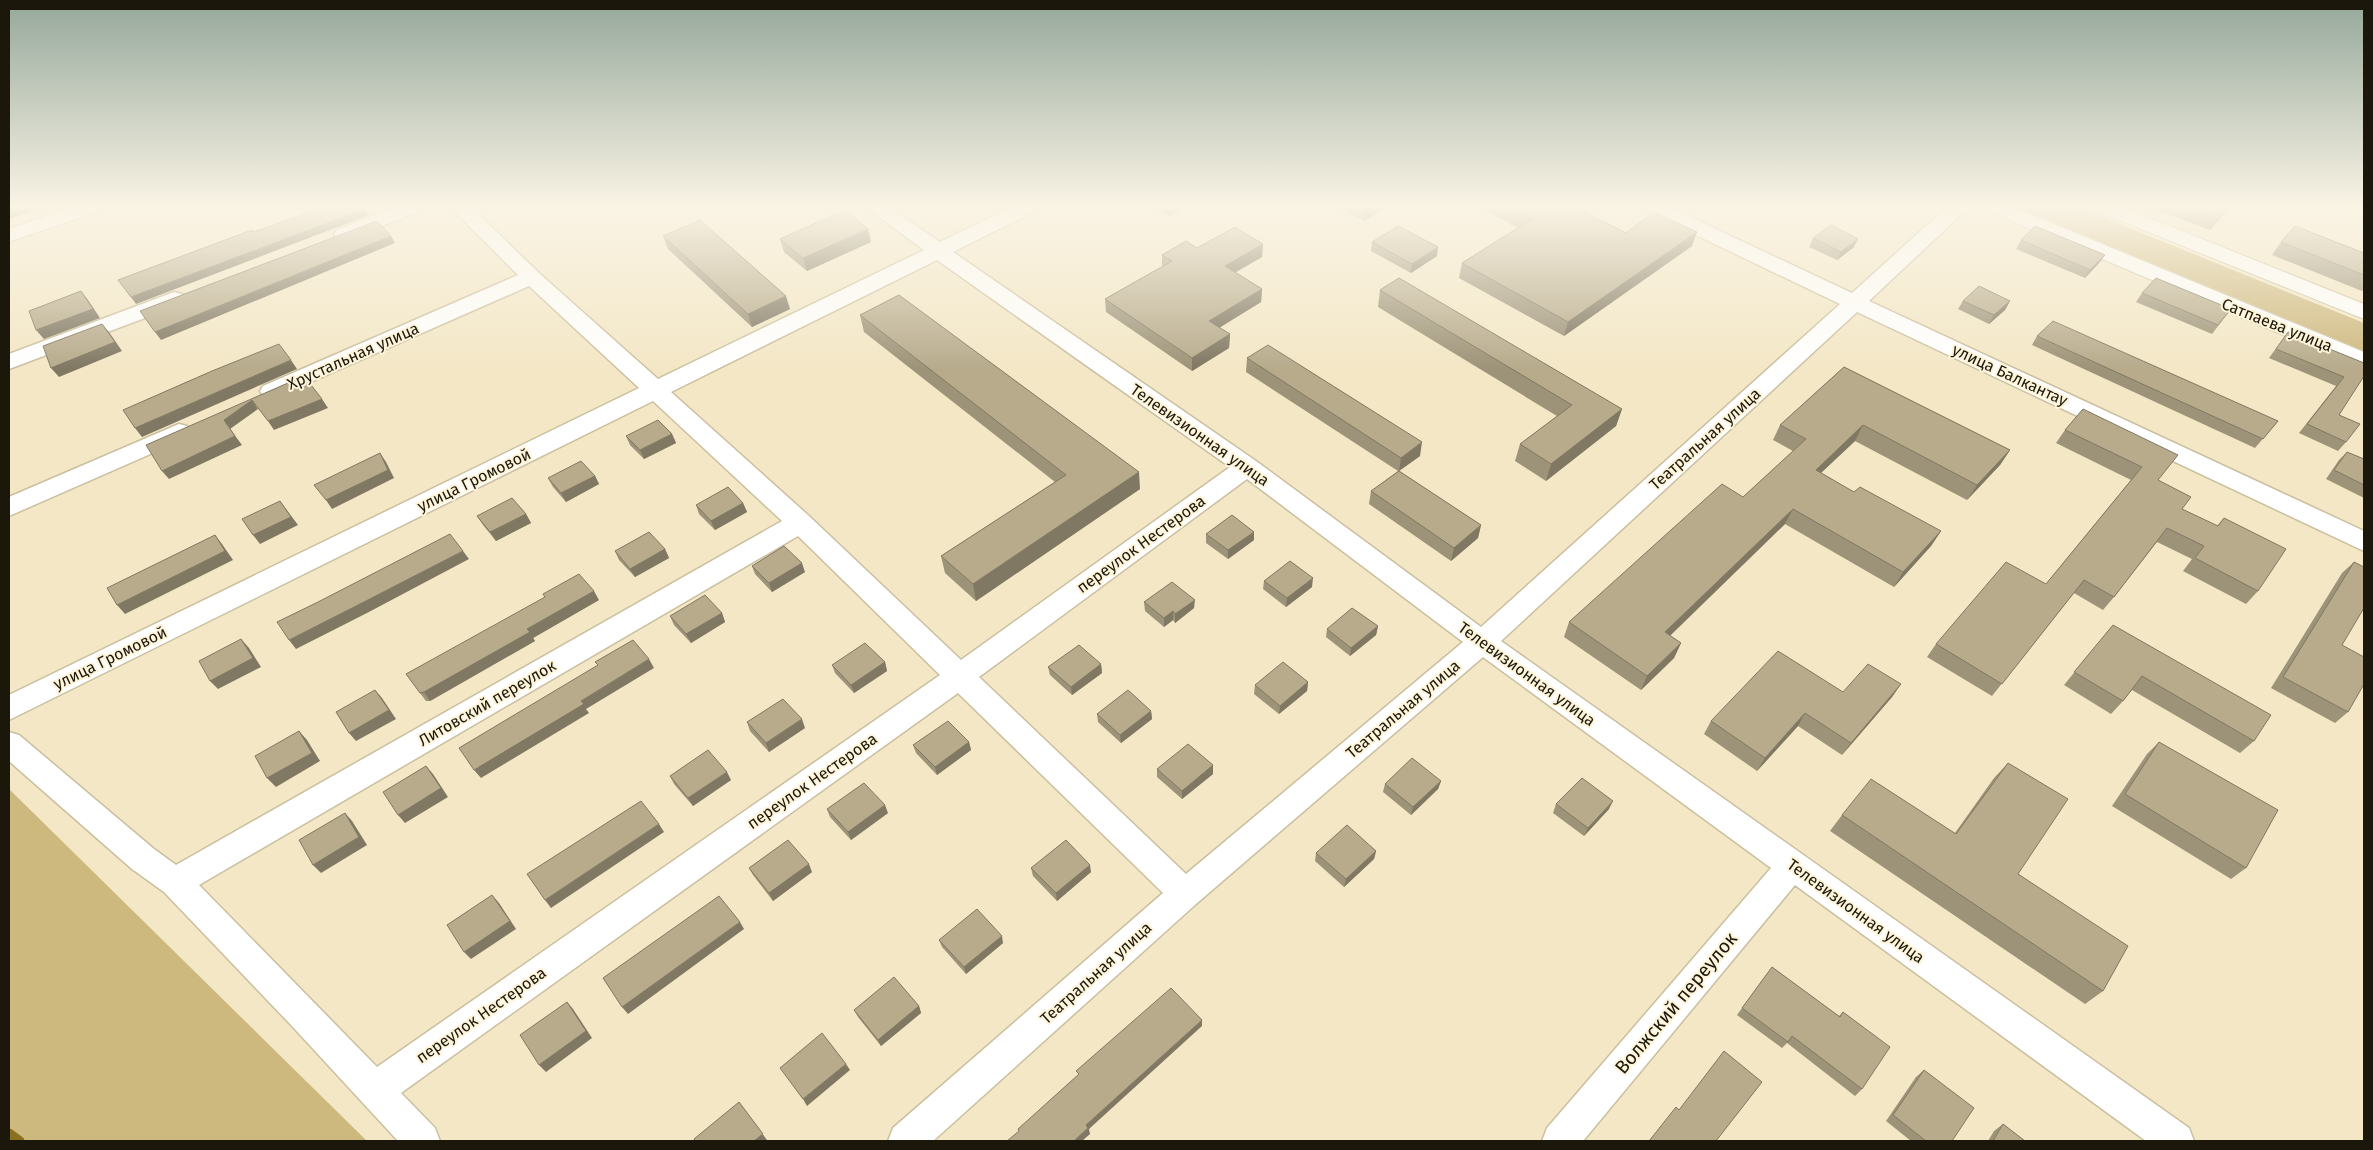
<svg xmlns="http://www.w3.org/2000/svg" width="2373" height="1150" font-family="'Fira Sans',sans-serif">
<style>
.green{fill:#cdb87e}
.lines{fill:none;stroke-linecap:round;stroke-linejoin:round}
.stream{stroke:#89701f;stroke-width:9}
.minor-casing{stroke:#cabf9f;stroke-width:3}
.major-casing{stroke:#cabf9f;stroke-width:2}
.highway-casing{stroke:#cabf9f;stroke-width:2}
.minor{fill:#fff;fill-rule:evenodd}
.major{fill:#fff;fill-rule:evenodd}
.highway{fill:#fff;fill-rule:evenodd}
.wall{fill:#9d9378}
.shaded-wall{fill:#807862}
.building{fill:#b7ab8c;stroke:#807862}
.labels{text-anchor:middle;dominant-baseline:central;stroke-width:4;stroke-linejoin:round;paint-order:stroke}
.street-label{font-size:16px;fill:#1b170b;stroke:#fef4da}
.near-street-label{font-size:19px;fill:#1b170b;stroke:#fef4da}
</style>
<rect width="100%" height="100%" fill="#f3e7c6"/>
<path class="green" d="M2018,208H2080L2364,323V351Z
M9,789L367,1141H9Z"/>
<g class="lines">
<path class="stream" d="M9,1133L20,1141"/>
<g class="minor-casing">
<path id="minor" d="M393,208H421L418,212L351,238L344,240L337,238L334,234L337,230Z
M451,208H472L539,273L658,379L924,250L867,208H890L940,242L1010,208H1036L1033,212L953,252L1256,461L1481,627L1840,304L1648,212L1645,208H1671L1852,293L1946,208H1968L1869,301L2364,531V551L1857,312L1501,641L2189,1128L2194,1141H2146L1795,885L1583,1141H1542L1547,1128L1771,868L1483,657L1196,904L933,1141H888L893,1128L1163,893L958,693L401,1093L435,1128L440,1141H398L292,1026L164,892L132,869L9,761V732L19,735L154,849L176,865L782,521L653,401L9,720V695L639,388L529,286L279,396L271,399L263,396L260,391L263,386L518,275ZM937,260L1230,467L961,660L809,516L671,392ZM1247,479L1463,642L1186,874L979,677ZM798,536L940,675L377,1067L199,885Z
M174,292L182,294L185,299L182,304L9,369V354Z
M179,424L187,426L191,432L187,438L9,516V497Z"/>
</g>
<g class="major-casing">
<path id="major" d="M1987,208H2015L2364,352V369L1990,212Z
M2096,208H2125L2364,304V319L2099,212Z"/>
</g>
<g class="highway-casing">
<path id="highway" d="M69,208H99L96,212L9,242V229Z"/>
</g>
<use href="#minor" class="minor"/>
<use href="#major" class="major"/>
<use href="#highway" class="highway"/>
</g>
<path class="wall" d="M1156,208H1184L1169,216Z
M1341,208H1385L1364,221L1341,209Z
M1481,208H1577L1626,233L1692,246L1564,336L1459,278L1462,263L1518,228Z
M2152,208H2229L2210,230Z
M663,236L790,309L752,327L668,249Z
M1813,238L1854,247L1837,260L1809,247Z
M780,239L871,242L807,271L784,252Z
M2021,240L2105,255L2099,263L2085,278L2016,249Z
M1372,242L1437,256L1411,273L1371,251Z
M2281,242L2364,253V289L2362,291L2272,255Z
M1263,244L1262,257L1235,272L1262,289L1261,302L1219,328L1230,334L1229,348L1192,371L1106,312L1105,299L1162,267V255L1197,248Z
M1380,290L1622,409L1616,426L1546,481L1515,461L1520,444L1557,416L1378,307Z
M2142,293L2231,309L2212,334L2136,302Z
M1963,301H2010L2005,310L1989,324L1958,309Z
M860,315L1140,489L976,601L945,573L941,556L1055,482L864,332Z
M2288,332L2364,363L2339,415L2346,442L2338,451L2299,433L2336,386L2269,358Z
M2037,336L2278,421L2255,448L2032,345Z
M1247,358L1420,456L1399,471L1481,525L1478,538L1451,561L1369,504L1371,491L1398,471L1246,372Z
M1844,367L2010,450L2000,465L1967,500L1855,441L1821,473L1854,492L1941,531L1931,546L1894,587L1785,524L1670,636L1681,643L1674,658L1641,690L1564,637L1569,622L1743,497L1793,451L1773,440L1780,425Z
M2083,409L2158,480L2182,509L2217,526L2224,518L2258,591L2246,604L2183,571L2192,559L2157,542L2114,597L2103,610L2074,593L1992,696L1927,657L1936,644L2046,584L2131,480L2056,443L2065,430Z
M672,434L676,443L644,459L630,445L626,436Z
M2347,452L2364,459V498L2326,479L2339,460Z
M595,476L599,484L566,502L553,487L548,478Z
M743,503L747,512L715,530L699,514L696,505Z
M526,514L531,523L496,541L483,525L477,516Z
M1206,534L1254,540L1228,559L1206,543Z
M665,549L669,558L635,577L619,560L615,551Z
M2354,562L2342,645L2348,712L2335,723L2271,688L2342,573Z
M752,566L805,572L772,592L755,574Z
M1264,581L1312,587L1286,607L1263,589Z
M543,594L599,600L533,638L535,641L430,701H426L420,693L545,597Z
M1144,602L1194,608L1175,623L1173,620L1164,627L1145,611Z
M722,613L725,622L691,643L674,625L670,616Z
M2113,625L2254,741L2240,753L2132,690L2123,701L2111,714L2064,685Z
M1378,626L1376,635L1350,656L1326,637L1327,629Z
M885,662L887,671L854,693L835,673L832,665Z
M1101,664L1102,673L1072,695L1050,675L1048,667Z
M1308,682L1307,691L1279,714L1254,694L1255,685Z
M1901,684L1892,697L1842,755L1798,726L1757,771L1704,734L1711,721L1843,692Z
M1151,711L1152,719L1121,743L1098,722L1097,714Z
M747,722L805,728L769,752L750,731Z
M969,742L971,750L937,775L916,753L913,745Z
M2159,742L2246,868L2231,879L2112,806L2147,754Z
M2008,763L2018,874L2103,991L2085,1004L1830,831L1842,815L1955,833L1994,778Z
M1157,769L1213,774L1182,799L1157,777Z
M670,776L731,780L693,806L674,784Z
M1441,781L1438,789L1411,815L1383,792L1385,784Z
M1556,804L1609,809L1584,836L1553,813Z
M827,809L888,813L851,840L830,817Z
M1376,851L1374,859L1344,887L1315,861L1316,853Z
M749,868L812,872L773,901L753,875Z
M1031,868L1091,872L1057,901L1033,876Z
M939,940L1003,943L966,974L942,947Z
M1772,967L1839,1016L1843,1012L1862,1089L1855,1096L1787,1043L1782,1048L1737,1015Z
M919,1006L921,1013L881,1046L858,1017L854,1010Z
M1924,1070L1952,1141H1911L1886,1121L1916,1077Z
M2003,1124L2025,1141H1988L1994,1131Z"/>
<path class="shaded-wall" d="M9,208H39L9,219Z
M1168,208H1184L1169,216Z
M1365,208H1385L1364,221Z
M2227,208H2229L2210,230L2218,219Z
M365,209L369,215L136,304L131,297Z
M868,229L871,242L807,271L803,258Z
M1697,232L1692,246L1564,336L1568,322Z
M391,236L395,243L161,340L155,332Z
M1858,239L1854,247L1837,260L1841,252Z
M1263,244L1262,257L1224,279L1225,266Z
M1438,247L1437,256L1411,273L1412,264Z
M2105,255L2099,263L2085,278L2090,270Z
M1262,289L1261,302L1209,334V321Z
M81,291L88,300L100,318L44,339L36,330Z
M786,296L790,309L752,327L748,314Z
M2010,301L2005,310L1989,324L1994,315Z
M102,324L109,332L122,351L59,377L51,368Z
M1230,334L1229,348L1192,371V358Z
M291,360L297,369L142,437L135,428Z
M322,399L328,408L274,430L268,421Z
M252,400L258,409L230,429L242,445L169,479L162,471L224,420Z
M1622,409L1616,426L1546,481L1551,464Z
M1863,425L1855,441L1808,485L1816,470Z
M672,434L676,443L644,459L640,450Z
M1422,442L1420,456L1399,471L1401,458Z
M2010,450L2000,465L1967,500L1977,485Z
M380,453L386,462L394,478L332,509L326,500Z
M1139,472L1140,489L976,601L973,584Z
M595,476L599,484L566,502L561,493Z
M280,501L298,525L260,544L253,535Z
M743,503L747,512L715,530L711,521Z
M1793,509L1785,524L1658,647L1665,632Z
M526,514L531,523L496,541L490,532Z
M1481,525L1478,538L1451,561L1454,548Z
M1941,531L1931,546L1894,587L1903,572Z
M1254,532V540L1228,559V550Z
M215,535L222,544L233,560L125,614L117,605Z
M665,549L669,558L635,577L630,569Z
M463,551L469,559L367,613L296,649L289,640Z
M802,563L805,572L772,592L769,583Z
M1313,578L1312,587L1286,607L1287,598Z
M594,591L599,600L533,638L535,641L430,701L424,692L527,629Z
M1195,600L1194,608L1175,623V614Z
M1173,611V620L1164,627V618Z
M722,613L725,622L691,643L686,634Z
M1378,626L1376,635L1350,656L1351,648Z
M241,639L249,648L261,667L218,689L210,681Z
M1681,643L1674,658L1641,690L1647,676Z
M649,659L654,668L586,709L589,713L481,778L474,770L581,701Z
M885,662L887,671L854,693L851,685Z
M1101,664L1102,673L1072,695L1071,687Z
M1308,682L1307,691L1279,714L1280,706Z
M1901,684L1892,697L1842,755L1851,743Z
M375,690L382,698L396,719L356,741L349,733Z
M1151,711L1152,719L1121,743L1120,735Z
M1805,713L1798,726L1757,771L1765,758Z
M802,719L805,728L769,752L766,743Z
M299,731L307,740L320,761L276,787L267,778Z
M969,742L971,750L937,775L935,767Z
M1213,765V774L1182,799V791Z
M426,766L433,774L448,797L405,823L398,815Z
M727,772L731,780L693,806L688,798Z
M1441,781L1438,789L1411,815L1413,807Z
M1613,801L1609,809L1584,836L1588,828Z
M885,805L888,813L851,840L848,832Z
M345,813L352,821L367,845L321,873L313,865Z
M659,824L664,832L551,908L545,900Z
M1376,851L1374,859L1344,887L1346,879Z
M809,864L812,872L773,901L769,893Z
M1090,865L1091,872L1057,901L1056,893Z
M492,895L499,903L516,929L471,959L464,952Z
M740,922L744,929L628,1014L622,1007Z
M1002,936L1003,943L966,974L964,967Z
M567,1002L573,1009L592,1038L546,1072L539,1065Z
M919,1006L921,1013L881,1046L878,1040Z
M1202,1020V1026L1089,1129L1090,1134L1082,1141H1074L1086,1125Z
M846,1064L850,1070L807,1106L803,1099Z
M739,1102L767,1140L766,1141H754Z"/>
<path class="building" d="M321,208H364L365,209L131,297L118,280L252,230L254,232Z
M1511,208H1577L1626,233L1654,212L1697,232L1568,322L1462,263L1532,219Z
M2190,208H2227L2218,219Z
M845,210L868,229L803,258L780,239Z
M700,220L786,296L748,314L663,236Z
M377,221L391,236L155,332L140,311Z
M1831,225L1858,239L1841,252L1813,238Z
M1398,226L1438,247L1412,264L1372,242Z
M2035,226L2105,255L2090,270L2021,240Z
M2295,226L2364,253V275L2281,242Z
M1235,227L1263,244L1225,266L1262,289L1209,321L1230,334L1192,358L1105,299L1172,261L1162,255L1186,241L1197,248Z
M1399,278L1622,409L1551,464L1520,444L1572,405L1380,290Z
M2156,278L2231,309L2218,325L2142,293Z
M1979,286L2010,301L1994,315L1963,301Z
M81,291L93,309L36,330L29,311Z
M899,295L1139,472L973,584L941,556L1066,475L860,315Z
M2053,321L2278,421L2263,439L2037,336Z
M102,324L115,342L51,368L43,346Z
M2288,332L2364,363V376L2339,415L2360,424L2346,442L2307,424L2344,377L2276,349Z
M279,344L291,360L135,428L123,410L212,371Z
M1268,345L1422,442L1401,458L1247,358Z
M1844,367L2010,450L1977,485L1863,425L1816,470L1854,492L1860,487L1941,531L1903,572L1793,509L1665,632L1681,643L1647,676L1569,622L1722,484L1743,497L1806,439L1780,425Z
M304,376L322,399L268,421L252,400L224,420L235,436L162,471L146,445Z
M2083,409L2178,455L2158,480L2191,497L2182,509L2218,526L2224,518L2286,549L2258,591L2195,558L2204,546L2167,528L2114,597L2084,580L2002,684L1936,644L2006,562L2046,584L2142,467L2065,430Z
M658,420L672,434L640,450L626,436Z
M2347,452L2364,459V485L2334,470Z
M380,453L388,470L326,500L314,485Z
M581,461L595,476L561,493L548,478Z
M1399,471L1481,525L1454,548L1371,491Z
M728,487L743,503L711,521L696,505Z
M512,498L526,514L490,532L477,516Z
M280,501L291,517L253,535L242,519Z
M1232,515L1254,532L1228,550L1206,534Z
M649,532L665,549L630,569L615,551Z
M450,534L463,551L360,604L289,640L277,622L318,602Z
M215,535L225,551L117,605L107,588Z
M784,546L802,563L769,583L752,566Z
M1290,561L1313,578L1287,598L1264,581Z
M2354,562L2364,567V608L2342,645L2364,657V684L2348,712L2283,677Z
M579,574L594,591L527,629L530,632L424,692L420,693L406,674L545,597L543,594Z
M1172,582L1195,600L1175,614L1173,611L1164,618L1144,602Z
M705,595L722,613L686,634L670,616Z
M1352,608L1378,626L1351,648L1327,629Z
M2113,625L2271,715L2254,741L2142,676L2123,701L2074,672Z
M241,639L253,658L210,681L199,661Z
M633,640L649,659L581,701L584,704L474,770L459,748L598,665L595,662Z
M865,643L885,662L851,685L832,665Z
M1079,645L1101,664L1071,687L1048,667Z
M1778,651L1843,692L1868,664L1901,684L1851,743L1805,713L1765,758L1711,721Z
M1283,662L1308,682L1280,706L1255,685Z
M375,690L389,710L349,733L336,712Z
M1128,690L1151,711L1120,735L1097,714Z
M783,699L802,719L766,743L747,722Z
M948,721L969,742L935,767L913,745Z
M299,731L312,753L267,778L255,756Z
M2159,742L2278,810L2246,868L2125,794Z
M1188,744L1213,765L1182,791L1157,769Z
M708,750L727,772L688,798L670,776Z
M1412,758L1441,781L1413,807L1385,784Z
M2008,763L2068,799L2018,874L2128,946L2103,991L1842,815L1871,779L1956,834Z
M426,766L441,788L398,815L383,792Z
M1582,778L1613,801L1588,828L1556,804Z
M864,783L885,805L848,832L827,809Z
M641,801L659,824L545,900L527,874Z
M345,813L359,837L313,865L299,840Z
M1347,825L1376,851L1346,879L1316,853Z
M788,840L809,864L769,893L749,868Z
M1066,840L1090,865L1056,893L1031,868Z
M492,895L510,921L464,952L447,925Z
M719,896L740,922L622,1007L603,978Z
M977,909L1002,936L964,967L939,940Z
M1772,967L1840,1017L1843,1012L1890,1047L1862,1089L1792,1036L1788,1042L1742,1008Z
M894,977L919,1006L878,1040L854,1010Z
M1171,988L1202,1020L1086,1125L1088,1128L1074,1141H1007L1019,1131L1018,1129L1079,1074L1076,1071Z
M567,1002L586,1031L539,1065L520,1035Z
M822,1033L846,1064L803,1099L780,1068Z
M1724,1051L1762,1082L1716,1141H1649L1676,1107L1679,1110Z
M1924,1070L1974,1108L1952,1141H1926L1893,1115Z
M739,1102L763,1134L754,1141H695L694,1139Z
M2003,1124L2025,1141H1993Z"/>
<linearGradient id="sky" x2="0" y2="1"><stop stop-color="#95a89b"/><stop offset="0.56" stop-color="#faf4e5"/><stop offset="1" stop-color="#faf4e5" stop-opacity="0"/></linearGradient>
<rect width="2373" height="369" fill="url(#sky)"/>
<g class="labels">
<g class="street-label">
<text transform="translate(2277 325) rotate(22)">Сатпаева улица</text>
<text transform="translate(353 356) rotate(-24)">Хрустальная улица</text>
<text transform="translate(2010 375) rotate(25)">улица Балкантау</text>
<text transform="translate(1200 435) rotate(35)">Телевизионная улица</text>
<text transform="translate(1705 439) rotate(-42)">Театральная улица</text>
<text transform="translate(474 480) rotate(-26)">улица Громовой</text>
<text transform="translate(1141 544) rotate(-36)">переулок Нестерова</text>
<text transform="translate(110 658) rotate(-26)">улица Громовой</text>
<text transform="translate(1527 674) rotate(36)">Телевизионная улица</text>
<text transform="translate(487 703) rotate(-30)">Литовский переулок</text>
<text transform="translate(1403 709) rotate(-40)">Театральная улица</text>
<text transform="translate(812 781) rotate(-35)">переулок Нестерова</text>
<text transform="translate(1856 911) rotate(36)">Телевизионная улица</text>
<text transform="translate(1096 973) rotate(-42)">Театральная улица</text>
<text transform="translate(481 1015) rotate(-35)">переулок Нестерова</text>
</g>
<g class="near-street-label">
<text transform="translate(1676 1003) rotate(-50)">Волжский переулок</text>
</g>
</g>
<rect width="2373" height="1150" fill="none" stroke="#1b170b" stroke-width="20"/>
</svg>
